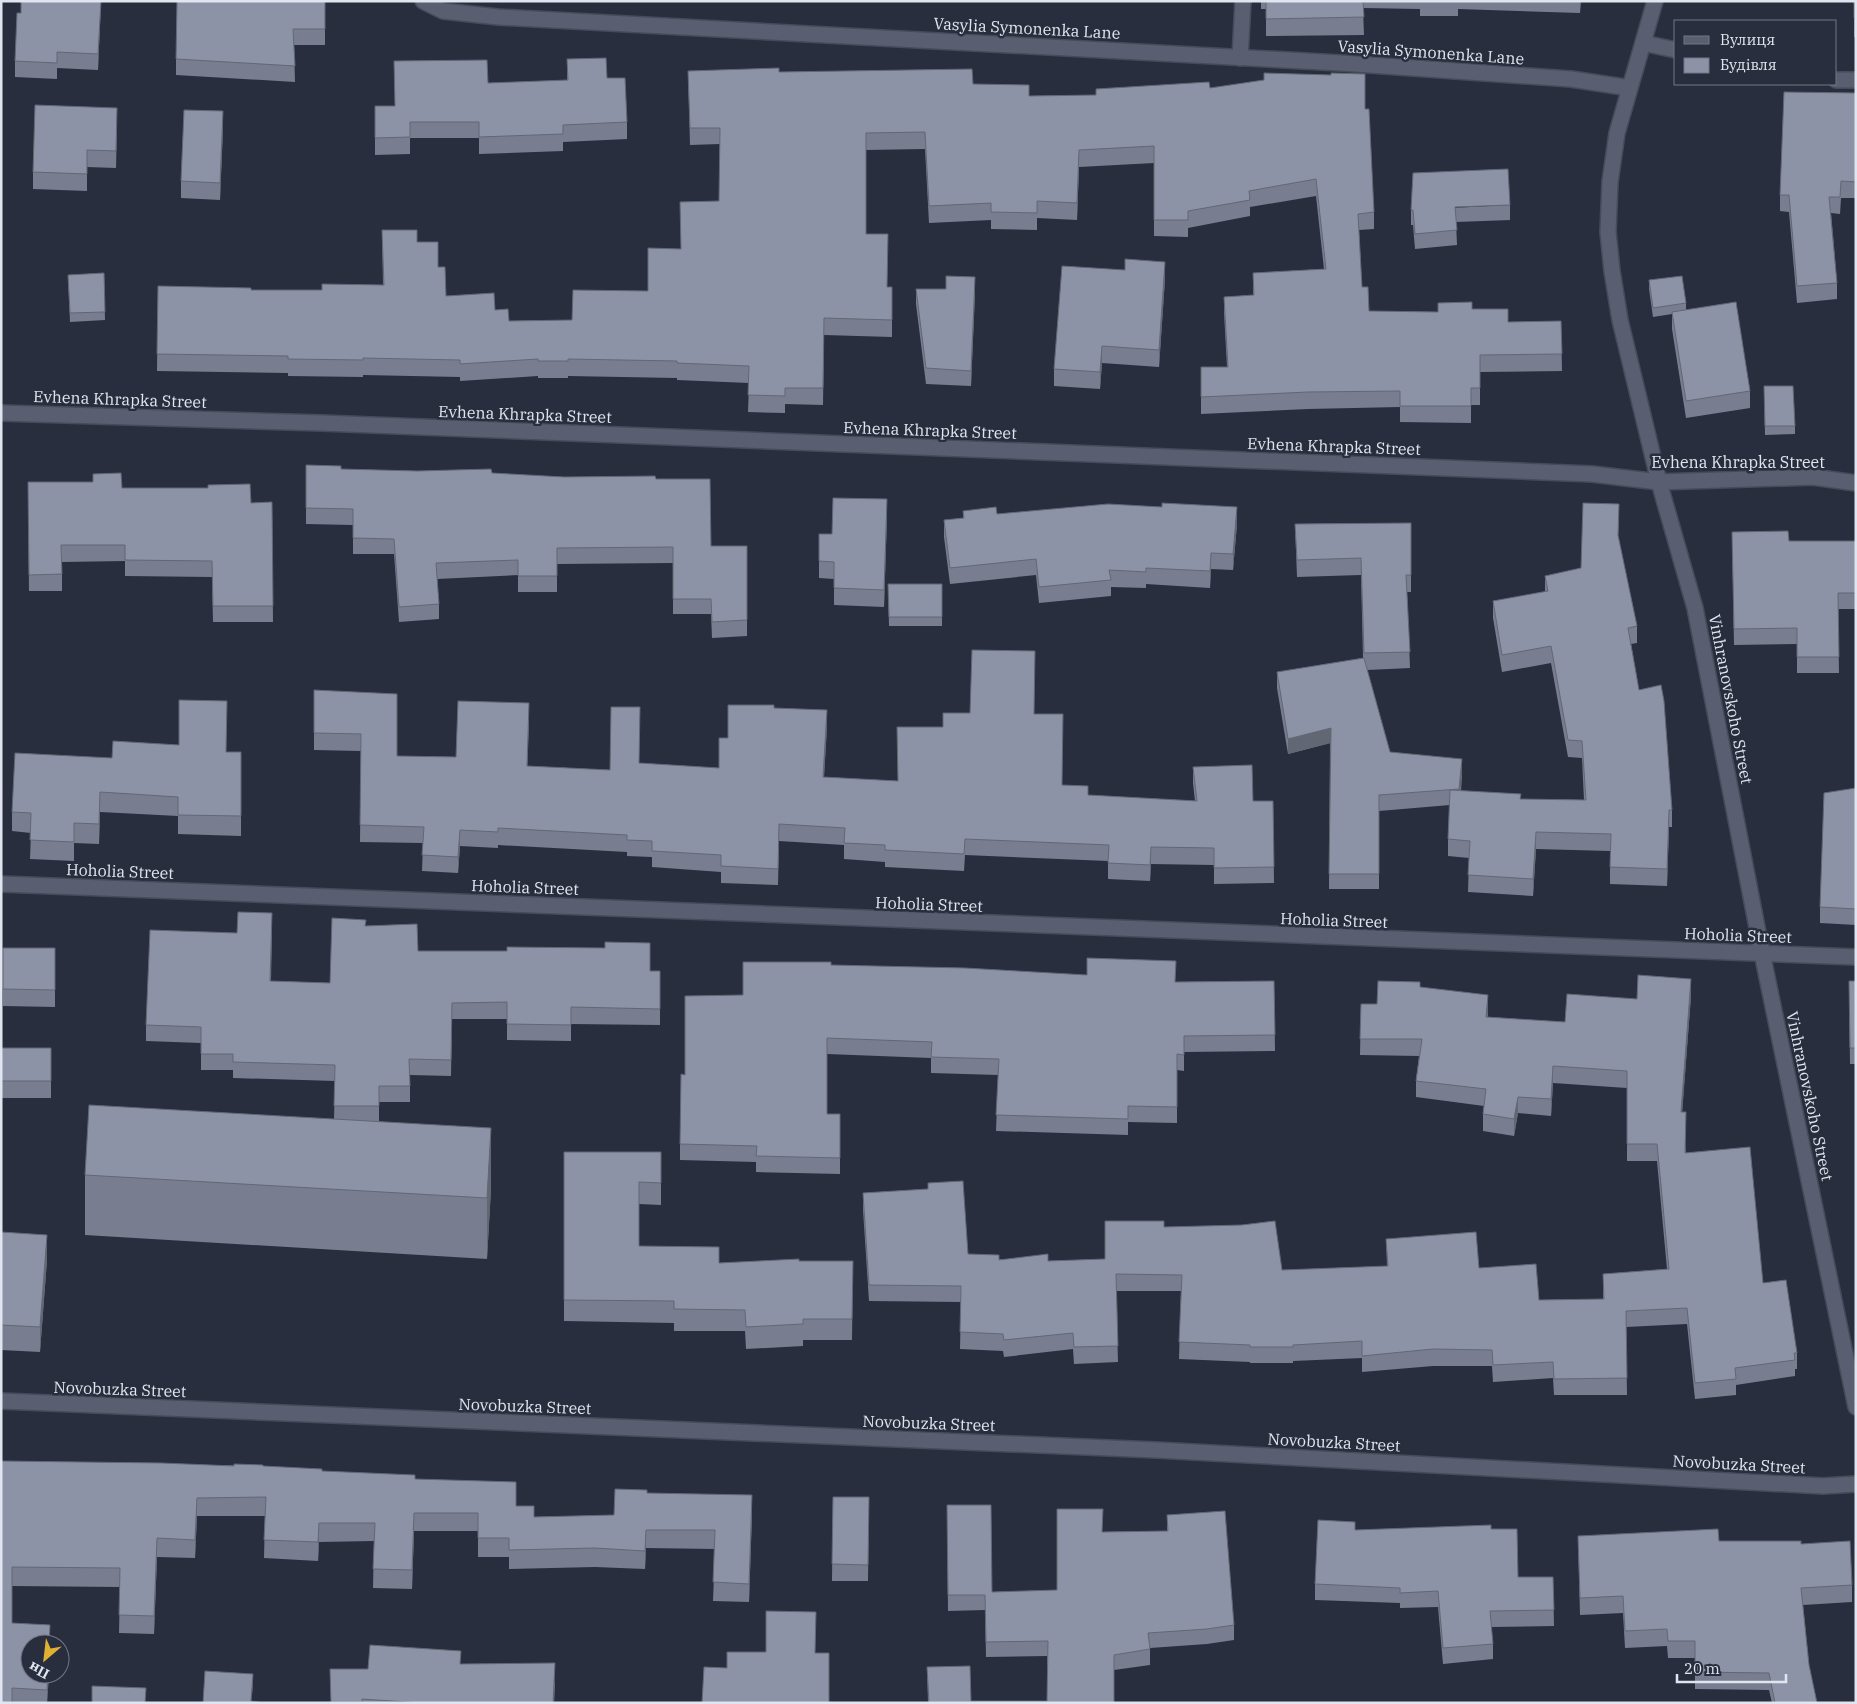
<svg xmlns="http://www.w3.org/2000/svg" width="1857" height="1704" font-family="'IBM Plex Serif',serif">
<style>
.lines{fill:none;stroke-linecap:round;stroke-linejoin:round}
.lane-casing{stroke:#454b59;stroke-width:18}
.street-casing{stroke:#454b59;stroke-width:18}
.lane{stroke:#595f70;stroke-width:15}
.street{stroke:#595f70;stroke-width:15}
.wall{fill:#787e8f}
.shaded-wall{fill:#626774}
.building{fill:#8c93a6;stroke:#626774}
.labels{text-anchor:middle;dominant-baseline:central;stroke-width:5;stroke-linejoin:round;paint-order:stroke}
.street-label{font-size:16px;fill:#e0e5ef;stroke:#282e3d}
</style>
<rect width="100%" height="100%" fill="#282e3d"/>
<g class="lines">
<g class="lane-casing">
<path id="lane" d="M1240,58L1243,1"/>
</g>
<g class="street-casing">
<path id="street" d="M423,1L443,11L498,17L1341,63L1571,79L1630,88
M1655,1L1617,133L1610,182L1608,232L1612,271L1620,320L1659,482L1695,608L1762,953L1856,1407
M1643,43L1676,50
M1836,80H1856
M1,413L322,423L1592,474L1659,482L1813,477L1856,483
M1,884L1856,957
M1,1401L1156,1450L1823,1486L1856,1484"/>
</g>
<use href="#lane" class="lane"/>
<use href="#street" class="street"/>
</g>
<path class="wall" d="M101,1L98,70L57,68V79L15,77V61L21,13Z
M325,1V45H294L295,82L176,75V59Z
M1261,1H1581L1580,13L1458,9V16H1420V9L1363,8L1364,35L1266,36V9H1261Z
M1856,1V37H1854V18Z
M567,59L607,78L627,122V139L563,142V151L479,154V138H410V154L375,155V106H394L488,83L567,81Z
M688,71L779,72L973,84L1029,96L1096,95L1210,88L1365,109L1374,212V229L1359,230L1362,287L1369,311L1438,312L1472,309L1508,322L1561,321L1562,371L1480,372V405H1471V423L1400,422V407L1308,409L1201,414V367H1227L1224,313V297L1253,295V273L1324,269L1316,196L1250,207V216L1188,228V237L1154,236V163L1079,167L1077,220L1037,218V230L991,229V220L929,223L925,149L866,150V234L887,287L892,304V337L824,335L823,405L785,404V413L748,412L749,383L677,380V378L568,376V378H538V376L460,381V377L363,375V377L288,376V373L157,371L158,286L251,290H322L383,285L382,230L417,242L438,267L446,296L495,310L509,321L572,320L648,291L681,249L719,201L720,144L690,145Z
M1856,93V198H1841L1840,214L1831,213L1837,283V299L1797,303L1789,212L1780,211V195Z
M117,125L116,168L87,167V191L33,189V172Z
M223,128L220,200L181,198V181Z
M1510,205V220L1456,222L1457,245L1415,249L1413,225H1411V210Z
M104,273L105,320L70,322L68,275Z
M1165,279L1159,367L1102,363L1100,389L1054,386V369Z
M1649,280L1686,303V310L1750,391V408L1686,418L1672,329V314L1653,317L1649,289Z
M916,289L975,293L971,386L926,384L916,304Z
M1764,386L1795,426V434L1765,435Z
M306,465L341,469L492,473L564,477L656,479L711,546H747V636L712,638L711,614H673V563L557,564V592H518V575L437,579L439,604V619L399,622L394,554H353V525L306,524Z
M28,482L122,488L251,503L272,502L273,622H213L212,577L125,576V561L62,562V591H29Z
M963,511L997,514L1237,524L1233,570L1211,569L1210,588L1146,584V588L1111,587V596L1039,603L1036,575L950,584L944,537V520L963,518Z
M887,516L884,607L834,605V579L819,578V534H832Z
M1619,521L1618,537L1637,626V643L1631,644L1639,690L1672,810V827H1669L1667,886L1610,884V851L1536,849L1533,896L1468,892L1469,858L1448,856V839L1450,805L1379,811V889H1329L1330,743L1288,754L1277,688V672L1363,658L1361,575L1297,577L1295,524L1411,523V592H1407L1410,668L1367,670L1390,752L1462,774L1461,791L1521,799L1584,800L1582,758L1568,757L1551,663L1502,672L1493,618V601L1545,592V576L1581,568Z
M1732,532L1789,541H1856V609H1838L1839,673H1797V644L1734,645Z
M888,584H942V626H889Z
M314,690L397,756L456,757L529,720L527,766L610,770L640,763L719,768L728,738L774,708L827,727L824,777L898,781L943,727L1034,714L1062,785L1088,795L1195,801L1193,783V767L1253,801H1273L1274,883L1214,884V865L1151,864L1150,881L1108,879V861L965,855L964,871L885,867V862L844,859V845L779,841L778,885L721,883V872L652,867V857L627,856V852L498,845V848L460,846L458,873L422,871L423,843L360,842L361,751L314,750Z
M227,752H241V836L178,834V816L100,812L99,844L74,843V861L30,859L31,833L12,831V812L112,758Z
M1856,788V925L1820,923V907Z
M366,926L418,951L650,971H660V1025L571,1024V1041L507,1040V1019H452L451,1076L410,1075V1102H379V1122L491,1189L487,1259L85,1235V1175L334,1119L335,1081L233,1078V1070H201V1043L146,1041V1025L237,933L272,929L271,981L330,983Z
M3,948H55V1007L3,1006Z
M831,965L1176,982L1274,981L1275,1051L1184,1052V1071L1177,1070V1123L1128,1122V1135L996,1131L998,1075L931,1073V1058L827,1054V1114H840V1174L756,1172V1162L680,1160V1144L685,1075L743,995Z
M1849,981H1856V1064H1850Z
M1420,987L1488,1012V1017L1565,1022L1637,999L1691,996L1682,1112L1686,1153L1763,1283L1797,1353V1369H1795V1376L1736,1385V1395L1695,1399L1687,1324L1626,1327L1627,1395H1554L1553,1378L1493,1382L1492,1366H1433L1362,1372V1358L1293,1361V1363H1250V1362L1179,1359L1181,1291H1116L1118,1362L1074,1364L1073,1349L1004,1357L1003,1351L960,1349L961,1302L869,1301L863,1210V1193L928,1189V1183L968,1254L999,1259L1048,1261L1105,1259L1164,1227L1282,1270L1387,1266L1386,1239L1479,1268L1539,1300L1603,1299V1274L1667,1269L1657,1161H1627V1088L1553,1083L1551,1116L1518,1113L1514,1136L1483,1131V1114L1484,1106L1416,1097V1081L1419,1056L1360,1055L1361,1004H1377Z
M1,1048H51V1098H1Z
M564,1152H661V1205L639,1204V1246L719,1263L799,1261H853L852,1340H803V1346L746,1349L745,1331H674V1323L564,1321Z
M1,1232L47,1260L40,1352L1,1350Z
M1,1461L263,1466L415,1479L516,1506L534,1517L614,1515L647,1493L752,1514L749,1602L713,1601L715,1549L646,1548L645,1569L595,1567L509,1569V1557H478V1531H414L412,1589L373,1588L374,1541L319,1542L318,1561L264,1558L265,1516H197L195,1558L157,1557L154,1634L119,1633L120,1587L12,1586V1623L50,1625V1644H30V1674H49L47,1703H1Z
M833,1497H869L868,1581H832Z
M947,1505L992,1592L1057,1590L1103,1532L1167,1531V1515L1234,1625V1640L1207,1644L1150,1648V1665L1114,1670V1703H928L927,1667L971,1701H1047V1656L986,1657L985,1610L948,1611Z
M1491,1529L1518,1577H1553L1554,1626L1491,1627L1493,1644V1659L1443,1664L1438,1607L1400,1608V1603L1315,1600V1584L1355,1530Z
M1578,1536L1801,1544L1852,1585V1602L1803,1605L1809,1665L1817,1703H1772L1769,1690L1695,1689V1658H1668L1667,1646L1625,1648L1623,1613L1580,1615Z
M461,1664L555,1683L554,1703H331L330,1669H368Z"/>
<path class="shaded-wall" d="M101,1L98,70V54Z
M223,111V128L220,200V183Z
M1079,150V167L1077,220V203Z
M1165,262V279L1159,367V350Z
M975,277V293L971,386V371Z
M1102,346V363L1100,389V372Z
M887,499V516L884,607V590Z
M1237,507V524L1233,570V554Z
M1211,553V569L1210,588V571Z
M529,703V720L527,782V766Z
M827,710V727L823,793V777Z
M1331,728V743L1288,754V739Z
M1462,759V774L1459,804V789Z
M100,792V812L99,844V824Z
M1669,810V827L1667,886V869Z
M460,830V846L458,873V857Z
M1536,832V849L1533,896V879Z
M1151,847V864L1150,881V865Z
M272,913V929L270,997V981Z
M1691,979V996L1681,1129V1112Z
M1488,995V1012L1486,1034V1017Z
M1553,1066V1083L1551,1116V1099Z
M1518,1097V1113L1514,1136V1119Z
M491,1128V1189L487,1259V1198Z
M47,1235V1260L40,1352V1327Z
M752,1495V1514L749,1602V1584Z
M197,1498V1516L195,1558V1540Z
M414,1513V1531L412,1589V1570Z
M319,1523V1542L318,1561V1542Z
M646,1530V1548L645,1569V1551Z
M157,1538V1557L154,1634V1616Z
M555,1663L554,1703H553Z
M48,1674H49L47,1703V1690Z
M253,1674V1687L251,1703Z"/>
<path class="building" d="M21,1H101L98,54L57,52V63L15,61L17,13H21Z
M177,1H325V29H293L295,66L176,59Z
M1266,1H1363L1364,17L1266,19Z
M1854,1H1856V18H1854Z
M606,58L607,78H625L627,122L563,125V134L479,137V122H410V137L375,138V106H395L394,61L487,60L488,83L568,80L567,59Z
M779,68V72L972,69L973,84L1029,85V96L1096,95V89L1209,82L1210,88L1264,80V73L1331,75V73L1365,74V109H1369L1374,212L1358,214L1362,287H1368L1369,311L1438,312V303L1472,302V309H1508V322L1561,321L1562,354L1480,355V388H1471V406H1400V391L1308,392L1201,397V367H1228L1224,297L1254,295L1253,273L1326,269L1316,179L1249,191L1250,200L1188,211V220H1154V146L1079,150L1077,203L1037,201V213L991,212V203L929,206L925,132L866,133V234H888L887,287H892V320L824,318L823,388H785V396L748,395L749,366L677,363V361L568,359V361H538V359L460,364V360L363,358V360L288,359V356L157,354L158,286L251,288V290H322V284L384,285L382,230H417V242H438V267H445L446,296L494,293L495,310L508,309L509,321L572,320L573,290L648,291V248L681,249L680,202L719,201L720,128H690L688,71Z
M1784,92L1856,93V182L1841,181L1840,197H1829L1837,283L1797,286L1789,195H1780Z
M35,105L117,108L116,151L87,150V174L33,172Z
M184,110L223,111L220,183L181,181Z
M1508,169L1510,205L1455,207L1457,230L1415,234L1413,210H1411L1413,173Z
M1125,259L1165,262L1159,350L1102,346L1100,372L1054,369L1062,266L1125,270Z
M104,273L105,312L70,313L68,275Z
M946,276L975,277L971,371L926,368L916,289H946Z
M1682,276L1686,303L1653,308L1649,280Z
M1736,302L1750,391L1686,401L1672,312Z
M1764,386H1793L1795,426H1765Z
M306,465L341,466V469L417,471L491,469L492,473L564,477L655,476L656,479H710L711,546H747V620L712,622L711,599H673V547L557,548V576H518V560L436,563L439,604L399,607L394,539L353,538V509L306,508Z
M121,473L122,488H208V485L250,484L251,503L272,502L273,606H213L212,561L125,560V545H61L62,574L29,575L28,482H93V474Z
M833,498L887,499L884,590L834,588V562L819,561V534H832Z
M1162,503L1237,507L1233,554L1211,553L1210,571L1146,568V572L1109,570L1111,580L1039,587L1036,559L950,568L944,520L964,518L963,511L996,507L997,514L1108,504L1162,507Z
M1583,503L1619,504L1618,535L1637,626L1628,628L1639,690L1661,685L1664,701L1672,810H1669L1667,869L1610,867L1611,834L1536,832L1533,879L1468,875L1470,841L1448,839L1450,790L1521,794L1520,799L1586,800L1582,741L1568,740L1551,646L1502,655L1493,601L1548,591L1545,576L1581,568Z
M1411,523V575H1406L1410,652L1364,653L1361,558L1297,560L1295,524Z
M1788,531L1789,541H1856V593H1838L1839,657H1797V628L1734,629L1732,532Z
M888,584H942V617H889Z
M972,650L1035,651L1034,714H1063L1062,785L1088,786V795L1197,801L1193,767L1252,765L1253,801H1273L1274,867L1214,868V848L1151,847L1150,865L1108,863L1109,845L965,839L964,854L885,850V845L844,843L845,828L779,824L778,869L721,866V855L652,851V841L627,840V835L498,828V832L460,830L458,857L422,855L424,827L360,825L361,734L314,733V690L397,694V756L456,757L458,701L529,703L527,766L610,770L611,707H640L639,763L719,768V738H728V705H774V708L827,710L823,777L898,781L897,727H943V713H970Z
M1364,658L1390,752L1462,759L1459,789L1379,795V874H1329L1331,728L1288,739L1277,672Z
M179,700L227,701L226,752H241V816L178,815V797L100,792L99,824L74,823V842L30,840L31,813L12,812L15,753L112,758L113,741L179,745Z
M1856,788V909L1820,907L1824,793Z
M238,912L272,913L270,981L330,983L332,918L366,920L365,926L417,924L418,951H507V947L605,948V942L650,943V971H660V1009L571,1007V1025L507,1024V1002L452,1003L451,1060L409,1059L410,1086H379V1106H334L335,1065L233,1062V1054H201V1027L146,1025L150,930L237,933Z
M3,948H55V990L3,989Z
M1087,958L1176,961L1175,982L1274,981L1275,1035L1184,1036V1055L1177,1054V1107L1128,1106V1119L996,1115L999,1059L931,1057L932,1042L827,1038V1114H840V1158L756,1156L757,1146L680,1144L681,1074L685,1075V996L743,995V962H831V965L965,968L1087,975Z
M1638,975L1691,979L1681,1112H1686L1685,1153L1750,1147L1763,1283L1786,1280L1797,1353H1794L1795,1360L1735,1368L1736,1379L1695,1383L1687,1308L1626,1311L1627,1378L1554,1379L1553,1362L1493,1365L1492,1350L1433,1349L1362,1356V1341L1293,1345V1347H1250V1345L1179,1342L1182,1275L1116,1274L1118,1346L1074,1347L1073,1333L1004,1340L1003,1334L960,1332L961,1286L869,1285L863,1193L928,1189V1183L963,1181L968,1254L999,1255V1260L1048,1254V1261L1105,1259V1221H1164V1227L1242,1225L1275,1221L1282,1270L1388,1266L1386,1239L1476,1232L1479,1268L1536,1264L1539,1300L1604,1299L1603,1274L1669,1269L1657,1144H1627V1071L1553,1066L1551,1099L1518,1097L1514,1119L1483,1114L1486,1089L1416,1081L1422,1039H1360L1361,1004H1377L1378,981L1420,982V987L1488,995L1486,1017L1565,1022L1567,994L1637,999Z
M1849,981H1856V1048H1850Z
M1,1048H51V1081H1Z
M89,1105L491,1128L487,1198L85,1175Z
M564,1152H661V1183L639,1182V1246L719,1247V1263L799,1259V1261H853L852,1319H803V1324L746,1327L745,1310L674,1309V1301L564,1300Z
M1,1232L47,1235L40,1327L1,1325Z
M1,1461L162,1463L234,1466V1464L263,1465V1466L322,1469V1471L415,1475V1479L516,1482V1506H534V1517L614,1515L615,1489L647,1490V1493L752,1495L749,1584L713,1582L715,1530H646L645,1551L595,1548L509,1550V1538H478V1513H414L412,1570L373,1569L375,1523H319L318,1542L264,1540L266,1497L197,1498L195,1540L157,1538L154,1616L119,1615L120,1568L12,1567V1623L50,1625L49,1644H30V1674H48L47,1690L12,1688V1703H1Z
M833,1497H869L868,1565L832,1564Z
M947,1505H991L992,1592L1057,1590V1509H1103L1102,1532L1168,1531L1167,1515L1225,1511L1234,1625L1207,1629L1148,1633L1150,1649L1114,1655V1703H929L927,1667L970,1666L971,1701H1047L1048,1641L986,1642L985,1595H948Z
M1318,1520L1355,1522V1530L1491,1525V1529H1517L1518,1577H1553L1554,1610L1490,1611L1493,1644L1443,1648L1438,1591L1400,1593V1588L1315,1584Z
M1718,1529L1719,1541H1801V1544L1850,1541L1852,1585L1801,1588L1809,1665L1817,1703H1775L1769,1673L1695,1672V1641H1668L1667,1629L1625,1631L1623,1596L1580,1598L1578,1536Z
M766,1611L816,1612L815,1653H829V1703H702L704,1667L727,1668V1652H766Z
M370,1645L461,1651L460,1664L555,1663L553,1703H422L362,1699V1702H331L330,1669H368Z
M205,1671L253,1674L251,1701L264,1703H203Z
M92,1686L146,1688L145,1703H92Z"/>
<g class="labels">
<g class="street-label">
<text transform="translate(1027 28) rotate(3)">Vasylia Symonenka Lane</text>
<text transform="translate(1431 52) rotate(4)">Vasylia Symonenka Lane</text>
<text transform="translate(120 399) rotate(2)">Evhena Khrapka Street</text>
<text transform="translate(525 414) rotate(2)">Evhena Khrapka Street</text>
<text transform="translate(930 430) rotate(2)">Evhena Khrapka Street</text>
<text transform="translate(1334 446) rotate(2)">Evhena Khrapka Street</text>
<text x="1738" y="462">Evhena Khrapka Street</text>
<text transform="translate(1731 699) rotate(79)">Vinhranovskoho Street</text>
<text transform="translate(120 871) rotate(2)">Hoholia Street</text>
<text transform="translate(525 887) rotate(2)">Hoholia Street</text>
<text transform="translate(929 904) rotate(2)">Hoholia Street</text>
<text transform="translate(1334 920) rotate(2)">Hoholia Street</text>
<text transform="translate(1738 935) rotate(2)">Hoholia Street</text>
<text transform="translate(1810 1096) rotate(78)">Vinhranovskoho Street</text>
<text transform="translate(120 1389) rotate(2)">Novobuzka Street</text>
<text transform="translate(525 1406) rotate(2)">Novobuzka Street</text>
<text transform="translate(929 1423) rotate(2)">Novobuzka Street</text>
<text transform="translate(1334 1442) rotate(3)">Novobuzka Street</text>
<text transform="translate(1739 1464) rotate(3)">Novobuzka Street</text>
</g>
</g>
<rect width="1857" height="1704" fill="none" stroke="#e0e5ef" stroke-width="5"/>
<rect x="1674" y="20" width="162" height="65" fill="#282e3d" stroke="#727784"/>
<rect x="1684" y="36" width="25" height="8" fill="#595f70" stroke="#727784"/>
<text x="1720" y="45" font-size="15" fill="#e0e5ef">Вулиця</text>
<rect x="1684" y="58" width="25" height="15" fill="#8c93a6" stroke="#727784"/>
<text x="1720" y="70" font-size="15" fill="#e0e5ef">Будівля</text>
<g transform="translate(45 1659) rotate(208)"><circle r="24" fill="#282e3d" stroke="#727784"/>
<path d="M0-4L9 19L0 12L-9 19Z" fill="#deb133"/>
<text y="-8" font-size="14" font-weight="bold" text-anchor="middle" fill="#e0e5ef">Пн</text>
</g>
<path d="M1677 1674v8h109v-8" fill="none" stroke="#e0e5ef" stroke-width="2.5"/>
<text x="1684" y="1674" font-size="15" fill="#e0e5ef" stroke="#282e3d" stroke-width="4" paint-order="stroke">20 m</text>
</svg>
